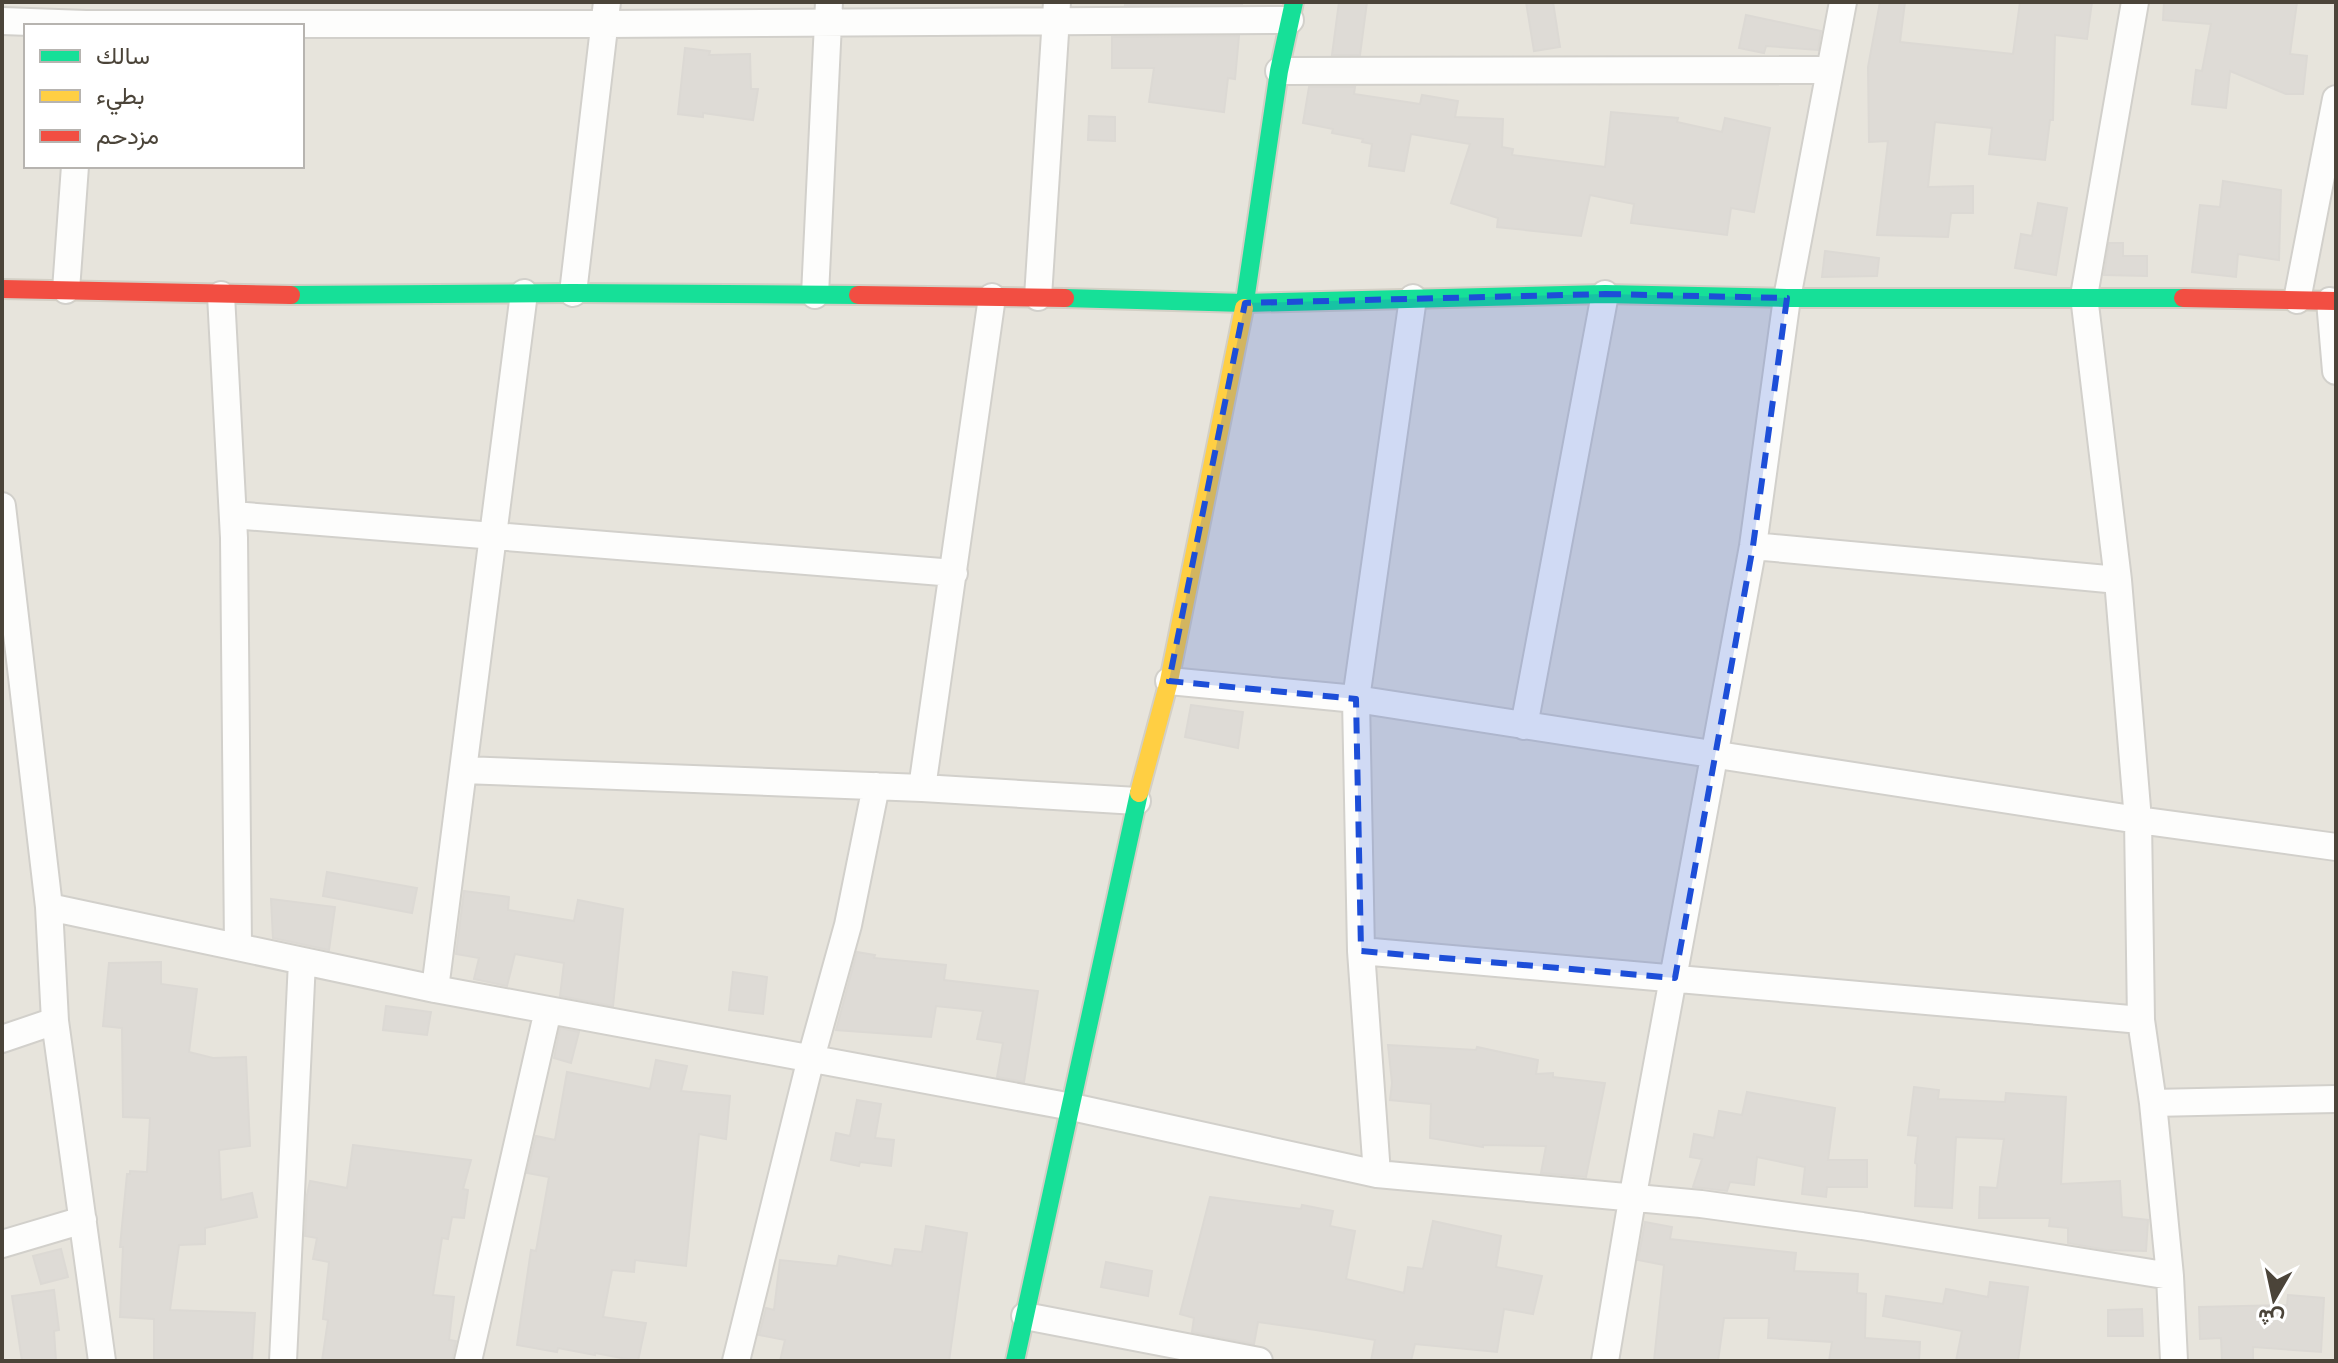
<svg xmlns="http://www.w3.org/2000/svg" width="2338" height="1363" font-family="'Nunito Sans',Vazirmatn,sans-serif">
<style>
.residential{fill:#e7e4dc;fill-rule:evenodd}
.building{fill:#dedbd6;stroke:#dcd9d4;stroke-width:2}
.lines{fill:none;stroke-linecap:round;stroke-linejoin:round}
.street-casing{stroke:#d2d0cb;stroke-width:30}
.fast-casing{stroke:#d3cfc5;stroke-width:22}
.slow-casing{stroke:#d3cfc5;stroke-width:22}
.jam-casing{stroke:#d3cfc5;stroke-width:22}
.street{stroke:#fdfdfc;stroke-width:26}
.fast{stroke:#16e098;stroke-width:18}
.slow{stroke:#ffcf43;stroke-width:18}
.jam{stroke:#f24e42;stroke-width:18}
.marked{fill:#1d4ed8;fill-opacity:0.2;stroke:#1d4ed8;stroke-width:6;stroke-dasharray:16 10;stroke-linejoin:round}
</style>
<rect width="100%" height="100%" fill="#f4f2ee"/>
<path class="residential" d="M2,2H2336V1361H2ZM26,26H302V166H26Z"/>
<path class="building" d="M1125,2H1242V4L1125,5Z
M1339,2H1367L1360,55H1332Z
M1526,2H1553L1560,47L1534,51Z
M1880,2H1905L1900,42L2013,54L2020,2H2092L2087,39L2055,35L2053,120H2050L2045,160L1989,154L1992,128L1935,122L1928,187L1973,186V213H1951L1948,237L1877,235L1888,141L1869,142L1868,67Z
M2164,2H2297L2290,54L2307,56L2303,94H2286L2230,71L2226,108L2192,104L2196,70L2202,71L2211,24L2163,20Z
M1746,15L1821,31L1818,50L1766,46L1764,53L1739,48Z
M1239,36L1235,79L1228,78L1224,112L1149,102L1154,68H1112V37Z
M685,48L710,51L709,55L750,54L751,89H758L753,120L703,113V117L678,114Z
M1309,87H1355L1354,94L1420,104L1422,95L1458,101L1455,117L1503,119L1502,147L1513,149L1512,155L1605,167L1611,112L1678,118L1677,122L1722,132L1725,118L1770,128L1754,212L1731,208L1727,235L1631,223L1634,204L1590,195L1581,236L1497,227L1498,218L1451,203L1470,144L1411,134L1404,171L1369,166L1372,144L1362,142L1363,139L1332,133L1333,129L1303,123Z
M1089,116L1115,117V141L1088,140Z
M2223,181L2281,190L2279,260L2238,254L2236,277L2192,272L2200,205L2220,207Z
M2038,203L2067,208L2056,275L2015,268L2021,234L2032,236Z
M2109,243H2123V256H2147V276L2104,275Z
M1825,251L1879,258L1877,276L1822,277Z
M1191,705L1243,712L1238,748L1185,737Z
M327,872L417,888L412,913L323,896Z
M464,891L509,897L508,910L574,921L578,900L623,909L613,1006L560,996L564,963L515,954L507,986L474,979L479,958L456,954Z
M271,899L335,907L329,950L273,938Z
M857,952L875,955L874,958L946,965L944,980L1038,991L1024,1082L997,1077L1003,1043L977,1039L983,1011L936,1006L931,1037L836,1030Z
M161,962V984L197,989L189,1052L213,1058L246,1057L250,1146L219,1150L221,1200L252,1193L257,1217L205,1228V1244L179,1245L170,1310L255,1313L252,1361H154V1319L120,1317L123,1247H120L127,1174H130V1171L147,1172L150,1118L123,1117L122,1028L103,1026L109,963Z
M733,972L767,977L763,1014L729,1010Z
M386,1006L431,1012L427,1035L383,1030Z
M560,1028L579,1032L571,1063L554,1058Z
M1388,1045L1476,1050L1477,1047L1538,1060L1536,1074L1553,1073V1077L1605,1083L1586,1177L1541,1173L1546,1146L1483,1145V1147L1430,1138L1431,1104L1390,1100L1392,1083Z
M656,1060L687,1066L681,1091L730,1096L726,1139L699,1134L686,1266L635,1260L634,1272L612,1270L603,1317L646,1323L638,1361L595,1353V1355L558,1348L557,1352L517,1345L531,1250L536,1251L549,1177L527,1173L536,1136L555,1140L567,1072L650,1089Z
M1914,1087L1939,1090L1938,1099L2005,1102L2006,1093L2066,1097L2061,1184L2120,1181L2122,1217L2148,1220L2146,1251L2107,1250L2068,1243V1228L2049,1226L2050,1218H1979L1980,1187L1997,1188L2004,1139L1956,1137L1952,1208L1915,1206L1917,1164L1915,1163L1918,1136L1908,1135Z
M1747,1092L1835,1108L1828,1160H1867V1187H1827L1826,1197L1802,1194L1805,1167L1757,1157L1754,1185L1730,1182L1727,1191L1693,1187L1702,1159L1690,1157L1694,1134L1714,1138L1719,1111L1742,1115Z
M857,1100L881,1104L875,1138L894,1140L891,1166L860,1162L859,1166L831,1160L836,1133L850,1136Z
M353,1145L471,1160L463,1189L468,1190L464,1218L452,1217L448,1239L442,1238L433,1295L454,1297L449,1340L456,1341L452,1361H322L328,1320L323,1319L329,1262L313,1259L317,1238L305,1236L307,1195L310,1181L347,1188Z
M1210,1197L1301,1209L1302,1205L1333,1211L1330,1226L1355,1231L1346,1279L1404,1293L1408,1267L1423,1269L1433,1221L1501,1236L1496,1267L1542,1276L1533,1314L1504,1309L1497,1352L1415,1344L1411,1361H1371L1375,1340L1316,1330L1258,1322L1254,1344L1192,1332L1194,1318L1180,1314Z
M1645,1222L1672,1227L1670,1239L1796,1253L1794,1271L1858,1274L1857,1293L1866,1294L1865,1338L1920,1342L1919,1361H1829L1832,1342L1768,1338L1769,1318H1724L1718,1361H1654L1664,1265L1638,1260Z
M926,1226L967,1233L949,1361H780L785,1340L759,1335L766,1308L774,1310L780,1260L837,1266L839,1256L892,1266L895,1249L922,1252Z
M61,1249L68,1277L41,1284L33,1256Z
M1106,1262L1152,1271L1148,1296L1101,1287Z
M1990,1282L2028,1287L2018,1361H1956L1962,1331L1883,1316L1886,1296L1943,1304L1946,1289L1988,1297Z
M54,1290L59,1330L54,1331L56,1361H22L12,1296Z
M2288,1295L2324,1298L2321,1352L2253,1347V1360L2222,1361L2221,1338L2200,1339L2199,1307L2287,1305Z
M2142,1309L2143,1336H2108V1310Z"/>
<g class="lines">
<g class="street-casing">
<path id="street" d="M2135,2L2084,296L2118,580L2138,820L2141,1020L2153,1103L2170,1276L2174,1361
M2,21L86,24H605L1290,20
M1279,71L1830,70
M66,290L75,166
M573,293L607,2
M221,295L234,538L238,946
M815,295L829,2
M1038,297L1057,2
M2297,300L2336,99
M2330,301L2336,371
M2,506L49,907L55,1021L102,1361
M233,515L954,573
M1753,546L2118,580
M1169,681L1356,699L2138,820L2336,847
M1524,726L1605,294
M463,770L922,788L1137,801
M922,788L992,297
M49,907L435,989L1072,1107L1377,1174L1701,1204L1862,1226L2170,1276
M1361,951L2141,1020
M435,989L524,293
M2,1039L55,1021
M2153,1103L2336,1099
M1377,1174L1361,951L1356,699L1413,298
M2,1244L83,1220
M1025,1316L1259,1361
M283,1361L302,961
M468,1361L548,1010
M736,1361L811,1058L848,925L876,786
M1605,1361L1632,1200L1753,546L1787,298L1843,2"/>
</g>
<g class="fast-casing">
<path id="fast" d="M291,295L573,293L858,295
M1065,298L1245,303L1605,294L1787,298H2183
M1244,308L1279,71L1294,2
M1015,1361L1139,793"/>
</g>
<g class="slow-casing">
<path id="slow" d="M1139,793L1169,681L1244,308"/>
</g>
<g class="jam-casing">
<path id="jam" d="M2,289L291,295
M858,295L1065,298
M2183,298L2336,301"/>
</g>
<use href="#street" class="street"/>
<use href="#fast" class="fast"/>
<use href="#slow" class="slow"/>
<use href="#jam" class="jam"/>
</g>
<path class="marked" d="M1605,294L1787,298L1753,546L1675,978L1361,951L1356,699L1169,681L1245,303Z"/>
<rect width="2338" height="1363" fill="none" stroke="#4b4439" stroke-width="8"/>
<rect x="24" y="24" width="280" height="144" fill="#ffffff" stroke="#b7b4b0" stroke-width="2"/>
<rect x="40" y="50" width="40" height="12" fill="#16e098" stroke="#b7b4b0" stroke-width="2"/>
<text x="96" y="64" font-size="24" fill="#4b4439">سالك</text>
<rect x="40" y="90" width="40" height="12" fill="#ffcf43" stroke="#b7b4b0" stroke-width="2"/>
<text x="96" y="104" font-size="24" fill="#4b4439">بطيء</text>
<rect x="40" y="130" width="40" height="12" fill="#f24e42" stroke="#b7b4b0" stroke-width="2"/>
<text x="96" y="144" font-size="24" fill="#4b4439">مزدحم</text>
<g transform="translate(2274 1299) rotate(189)" stroke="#ffffff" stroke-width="6" paint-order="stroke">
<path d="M0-6L14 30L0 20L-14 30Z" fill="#4b4439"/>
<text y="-12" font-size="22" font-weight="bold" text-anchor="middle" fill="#4b4439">ش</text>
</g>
</svg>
